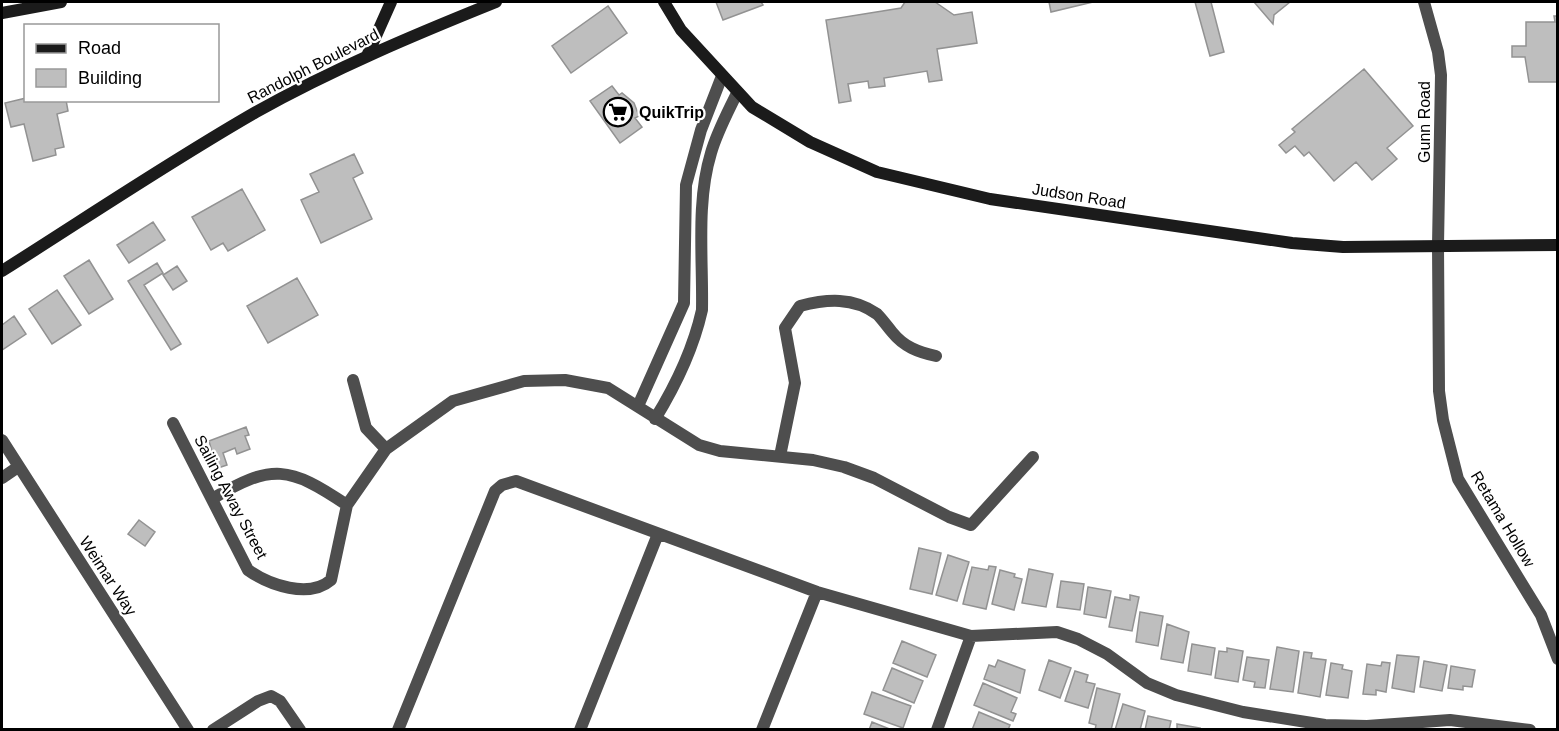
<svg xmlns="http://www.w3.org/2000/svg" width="1559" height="731" font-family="Helvetica,sans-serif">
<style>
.building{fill:#bebebe;stroke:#929292;stroke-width:1.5}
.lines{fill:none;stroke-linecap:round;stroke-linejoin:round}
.street{stroke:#4e4e4e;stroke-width:12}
.secondary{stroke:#1b1b1b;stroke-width:12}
.labels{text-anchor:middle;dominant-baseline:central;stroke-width:4.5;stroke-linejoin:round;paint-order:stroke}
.street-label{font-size:16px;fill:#000;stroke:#fff}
.poi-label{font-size:16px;font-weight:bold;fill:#000;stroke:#fff;text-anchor:start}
</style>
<rect width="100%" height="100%" fill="#fff"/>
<path class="building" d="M716,2H761L763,5L723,20Z
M905,2H935L954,15L972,12L977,43L937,49L942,80L929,82L927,71L884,78L885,86L869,88L868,81L848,84L851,101L839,103L826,20L901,8Z
M1049,2H1093L1051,12Z
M1195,2H1211L1224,52L1210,56Z
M1254,2H1290L1274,15L1273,24Z
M608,6L627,33L571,73L552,46Z
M1554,16H1558V82H1529L1525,57H1512V46H1526V22H1555Z
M1364,69L1413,126L1387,148L1397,159L1372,180L1356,162L1334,181L1309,152L1304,156L1295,146L1286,153L1279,145L1295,132L1292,129Z
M612,86L619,95L622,93L634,103L639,116L635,118L642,127L620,143L590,101Z
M26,98V100H66L68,111L57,114L64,147L55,149L56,155L33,161L24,124L11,127L5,103Z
M354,154L363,173L353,178L372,219L321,243L301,200L319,192L310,174Z
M242,189L265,230L228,251L223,243L211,250L192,217Z
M153,222L165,240L129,263L117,245Z
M89,260L113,299L89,314L64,276Z
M157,263L163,273L144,285L181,344L171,350L128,281Z
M177,266L187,281L173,290L163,275Z
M297,278L318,315L268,343L247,306Z
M57,290L81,325L52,344L29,309Z
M14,316L26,334L2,350V325Z
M246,427L249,435L245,436L250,449L237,454L235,448L223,453L227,465L215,469L209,453L212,452L209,441Z
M139,520L155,532L145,546L128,534Z
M919,548L941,553L932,594L910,589Z
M948,555L969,562L957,601L936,595Z
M989,566L996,567L986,609L963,604L972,567L988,570Z
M1029,569L1053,574L1046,607L1022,603Z
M1000,570L1015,574L1014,577L1022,579L1014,610L992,604Z
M1061,581L1084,584L1080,610L1057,607Z
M1088,587L1111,591L1106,618L1084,614Z
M1130,595L1139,597L1132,631L1109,627L1115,597L1130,600Z
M1140,612L1163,616L1158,646L1136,642Z
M1167,624L1189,632L1183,663L1161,659Z
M902,641L936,655L927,677L893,663Z
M1192,644L1215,648L1211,675L1188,671Z
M1277,647L1299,651L1293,692L1270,689Z
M1227,648L1243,651L1238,682L1215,678L1219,651L1227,652Z
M1304,652L1312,653L1311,658L1326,660L1320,697L1298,693Z
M1397,655L1419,657L1414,692L1392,688Z
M1247,657L1269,660L1265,688L1254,687L1255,682L1243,680Z
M998,660L1025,670L1020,693L984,679L989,665L995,667Z
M1049,660L1071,668L1060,698L1039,690Z
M1424,661L1447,665L1442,691L1420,687Z
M1382,662L1390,663L1386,692L1376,690V695L1363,694L1367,664L1381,666Z
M1331,663L1343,665L1342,669L1352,671L1348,698L1326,695Z
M1451,666L1475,670L1472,687L1463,686V690L1448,688Z
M892,668L923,681L914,703L883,690Z
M1075,671L1088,675L1086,682L1095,684L1088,708L1065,701Z
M983,683L1017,698L1011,712L1016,714L1013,721L974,705Z
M1097,688L1120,694L1111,730H1095L1096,725L1089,723Z
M872,692L911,706L903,728L864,714Z
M1123,704L1145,711L1140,730H1115Z
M979,712L1010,725L1008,730H972Z
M1148,716L1171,721L1169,730H1145Z
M872,722L892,730H869Z
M1177,724L1200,728L1199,730H1177Z"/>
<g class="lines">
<path class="street" d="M1424,2L1438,52L1441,75L1438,245L1439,391L1443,420L1458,479L1541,615L1558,659
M353,380L366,428L386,449
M638,406L684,303L686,185L701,130L722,76
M655,419C676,385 693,350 702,310C703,259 696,202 711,153C717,132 728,112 737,93
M173,423L248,570C269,585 309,599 331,580L347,505L386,449L453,401L524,381L565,380L608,388L699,445L720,451L813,460L844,467L874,478L949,517L971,525L1033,457
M2,440L188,730
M780,456L795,383L785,328L800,306C827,299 853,297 877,314C882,319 887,326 892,332C904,347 918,352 936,356
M2,478L18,467
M212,499C272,463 289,466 347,505
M213,730L258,701L271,696L280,701L300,730
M398,730L495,491L502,485L516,481L817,592L971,636L1057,632L1078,639L1107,654L1147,683L1176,695L1243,712L1325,725L1367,726L1450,720L1530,730
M580,730L658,534
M762,730L817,592
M937,730L971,636"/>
<path class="secondary" d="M664,2L681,30L752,107L810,142L877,172L990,199L1292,243L1343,247L1558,245
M2,13L61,2
M367,56L391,2
M2,271C86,218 169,162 256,112C333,69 414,35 496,2"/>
</g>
<defs>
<g id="supermarket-ring" transform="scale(1.5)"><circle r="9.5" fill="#fff" stroke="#000" stroke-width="1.5"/><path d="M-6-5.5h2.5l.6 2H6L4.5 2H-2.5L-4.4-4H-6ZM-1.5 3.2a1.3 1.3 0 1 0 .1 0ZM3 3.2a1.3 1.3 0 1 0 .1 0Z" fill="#000"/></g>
</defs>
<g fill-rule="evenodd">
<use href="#supermarket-ring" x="618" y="112"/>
</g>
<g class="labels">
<g class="street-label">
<text transform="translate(313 66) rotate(-27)">Randolph Boulevard</text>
<text transform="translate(1424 122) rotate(-90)">Gunn Road</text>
<text transform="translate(1079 196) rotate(9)">Judson Road</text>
<text transform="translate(231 497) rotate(62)">Sailing Away Street</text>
<text transform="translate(1503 519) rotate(59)">Retama Hollow</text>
<text transform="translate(108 576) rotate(57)">Weimar Way</text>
</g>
<g class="poi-label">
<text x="639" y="112">QuikTrip</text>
</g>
</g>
<rect width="1559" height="731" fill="none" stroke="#000000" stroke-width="6"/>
<rect x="24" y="24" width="195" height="78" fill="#ffffff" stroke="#999999" stroke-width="1.5"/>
<rect x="36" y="44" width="30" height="9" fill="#1b1b1b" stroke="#999999" stroke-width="1.5"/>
<text x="78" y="54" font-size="18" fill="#000000">Road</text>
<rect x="36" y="69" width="30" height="18" fill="#bebebe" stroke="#999999" stroke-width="1.5"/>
<text x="78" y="84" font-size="18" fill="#000000">Building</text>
</svg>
